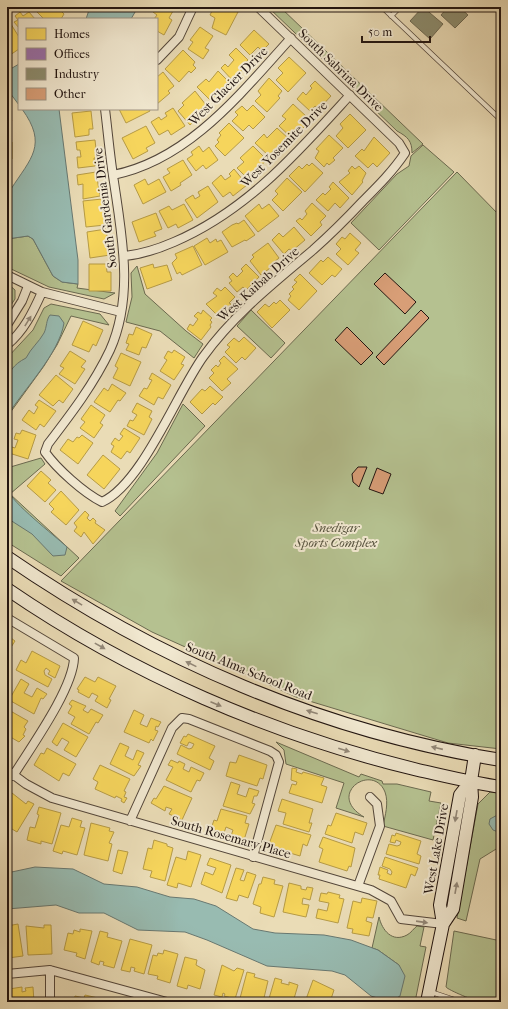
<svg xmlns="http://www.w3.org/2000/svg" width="508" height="1009" font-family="'IM FELL French Canon',serif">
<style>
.green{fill:#b5c190;stroke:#6b6a50}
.water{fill:#98bbb1;stroke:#687871}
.homes{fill:#f6d55c;stroke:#b69b45}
.offices{fill:#9970ab;stroke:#75547c}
.industry{fill:#8c8c6e;stroke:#6c6852}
.building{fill:#d89e77;stroke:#211410}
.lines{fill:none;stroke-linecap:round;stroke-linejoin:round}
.lane-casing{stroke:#53463a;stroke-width:5.5}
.street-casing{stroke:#53463a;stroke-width:10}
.secondary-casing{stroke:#211410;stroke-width:14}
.lane{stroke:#f1e8d0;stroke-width:4}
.street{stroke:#f1e8d0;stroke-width:8}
.secondary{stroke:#f1e8d0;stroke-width:12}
.oneway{fill:#93897a}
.labels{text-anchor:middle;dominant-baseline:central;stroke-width:4;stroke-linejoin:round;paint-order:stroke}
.street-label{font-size:13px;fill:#211410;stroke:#f1e8d0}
.park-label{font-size:13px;font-style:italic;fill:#55513d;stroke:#f1e8d0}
</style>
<rect width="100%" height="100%" fill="#eadcb6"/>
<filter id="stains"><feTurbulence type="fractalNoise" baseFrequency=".005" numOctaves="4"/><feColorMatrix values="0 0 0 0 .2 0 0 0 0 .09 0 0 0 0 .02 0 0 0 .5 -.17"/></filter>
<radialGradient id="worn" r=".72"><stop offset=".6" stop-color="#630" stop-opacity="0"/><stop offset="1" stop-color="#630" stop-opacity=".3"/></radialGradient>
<path class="green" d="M268,7H280L423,144L412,153C412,141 408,137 397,131Z
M423,145L454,172L379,250L351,223L397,174L409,166L411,156Z
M457,172L501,217V749L448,743L296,697L152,632L61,581Z
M28,236L33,239L53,276L62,282L78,284L77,288L115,293L104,299L49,287L7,267V239Z
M137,266L145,294L186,331L203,344L194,358L160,331L126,322L132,297L131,273Z
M8,284L15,290V299L7,311Z
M51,304L100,314L109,325L71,316L57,345L44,366L7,417V358L33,330L44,308Z
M251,310L285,343L271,358L237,326Z
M183,404L205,426L120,516L115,511L157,453Z
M41,458L45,464L10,494L79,558L61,576L7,542V468Z
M276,742L359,777L361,774L382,781L383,784H397L431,792L429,801L441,803L433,840L383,826C385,816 389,803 385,792C373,762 325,794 364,817L336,808L344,783L286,764L284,750Z
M490,792L501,793V846L480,859L466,921L457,918L478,804Z
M379,917C382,930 392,943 407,935C411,933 414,928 417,926L424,927L420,946L426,947L415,1002H398L399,965L378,950L372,948Z
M454,931L501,941V1002C495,1002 488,1003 481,1002C477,1002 448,990 446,987Z"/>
<path class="water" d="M90,7H138L131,19H86Z
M19,64V105L7,89V71Z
M22,109H59L78,260V284L62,282L53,276L33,239L28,236L7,239V193L11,189C31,158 48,145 22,109Z
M50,315L59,316L64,323C59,354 24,389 7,416C7,391 0,371 26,358C31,348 39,342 44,333C47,327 46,320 50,315Z
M7,489C12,503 54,535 67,547L65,555L53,556L32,534L7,518Z
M501,813V833L493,830L489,824L490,819Z
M35,867L73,869L104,884L137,887L170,897L194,899L216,906L253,929L275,933L324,935L351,940L378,950L399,965L405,976L400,996L392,1001H387L371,996L345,975L332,971L267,966L207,940L185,932L138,930L104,913H79L56,905L7,909V873Z"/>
<path class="homes" d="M57,7L64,14L61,19H44L33,8Z
M156,7H167L173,11L169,18L172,20L164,35L157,31V19H154L157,15L153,12Z
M214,7H228L238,12L226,35L212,28L215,18L210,15Z
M20,12L23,16L29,12L35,19H19V28L14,22L18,20L15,16Z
M9,21L19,37V49L10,55L7,51V22Z
M200,27L213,36L205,48L209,50L203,59L188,49L193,42L190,40Z
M254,30L269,44L262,51L258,47L250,55L240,45Z
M236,48L248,60L240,68L242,71L234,82L221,68L225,64L228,67L234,60L229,55Z
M183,50L195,62L193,65L196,68L191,73L189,71L179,82L165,69Z
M289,57L306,73L288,92L276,80L283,73L278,68Z
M218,71L230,83L211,101L197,87L206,79L209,82Z
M163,72L174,86L168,91L170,93L157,104V77Z
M269,78L282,91L278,96L280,98L267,112L255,101L261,95L258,91Z
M315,81L331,96L319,109L315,106L310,111L297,99L303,92L306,95L312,88L310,86Z
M195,91L206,105L201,109L204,112L190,125L178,111L184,105L182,103Z
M293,104L307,117L302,123L305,126L293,139L279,126L286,119L282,116Z
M253,105L265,117L253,129L249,125L243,131L232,121L238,115L235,112L242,106L247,111Z
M173,108L185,126L171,135L168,130L159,135L151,122L159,117L161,120L167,116L165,113Z
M119,109H149L150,111L126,123Z
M91,111L93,129H89V135L75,137L72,113Z
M7,114L12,121L7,125Z
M350,114L366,130L348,148L336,136L343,128L340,124Z
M229,123L244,138L225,156L215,146L219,142L217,140L221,135L219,133Z
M146,126L155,143L146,148L148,151L133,159L122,138Z
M277,128L290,140L278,152L275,149L269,156L255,143L264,134L267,138Z
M329,135L343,148L333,158L335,160L329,165L327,163L324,167L315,158L319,151L316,149Z
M374,137L390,153L377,167L373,163L368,168L355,156L362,149L364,151Z
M95,140L97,158H94L95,166L78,168L77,157H81L80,150H77L76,142Z
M7,141L12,142V159H7Z
M199,146L203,152L209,147L218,160L206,169L203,165L196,171L187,159L193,155L191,152Z
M253,146L267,160L260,166L263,169L257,174L255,172L248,179L237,168L244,162L240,158Z
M183,160L192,175L180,183L181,185L171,191L163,177L170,173L167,169Z
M312,163L323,173L305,192L289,176L299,166L302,169L307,164L309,166Z
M352,166L355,169L359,166L366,173L362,181L363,182L352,195L339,182L350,173L348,171Z
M234,169L247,185L233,196L230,192L223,197L212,183L221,175L225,180L231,176L229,174Z
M96,172L100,196L83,199V184L78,185L77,175Z
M287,178L302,192L283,211L272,200L278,194L275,191Z
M145,179L148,185L159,179L166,192L143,204L134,185Z
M333,182L349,198L340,208L335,203L328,211L316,200L323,193L325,195L331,189L329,187Z
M208,186L218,202L197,218L185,200L193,195L195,199L200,196L198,192Z
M102,199L105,225L86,227L83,201Z
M312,203L326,216L320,222L322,225L311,236L296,221L300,218L302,220L307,214L305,211Z
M184,204L193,220L178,228L176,224L168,228L159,211L169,206L172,210Z
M259,204L262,209L269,204L279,216L258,232L245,216Z
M156,213L162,229L154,232L156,236L139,242L132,222Z
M244,220L255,235L246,241L245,240L232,247L222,232L232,225L237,223L238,224Z
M294,227L305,240L292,251L289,249L284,254L272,240L279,233L283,237Z
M106,229L110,255L90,258L87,232Z
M350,233L361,243L355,250L359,253L348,265L336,254L341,249L336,244L342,237L345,239Z
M207,238L210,243L216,239L217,242L221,240L228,252L205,265L194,246Z
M268,243L279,258L273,263L274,265L261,275L250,261L254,257L252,255Z
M193,246L202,265L182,275L180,272L177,274L172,263L177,258L175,254Z
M328,257L342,269L335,277L332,275L322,285L309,273L321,260L323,262Z
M89,264H106L107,272H111V291H89Z
M153,264L154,268L167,265L172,280L147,289L140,268Z
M246,264L259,277L246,290L243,287L237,292L229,283L232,281L229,277L233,273L237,277L243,271L241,269Z
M300,274L317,291L299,310L288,300L291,296L289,294L294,289L292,287L297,282L294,280Z
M225,287L235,297L229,303L231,304L219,317L206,304L217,296L213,293L217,288L221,291Z
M280,300L290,310L272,328L257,312L265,304L269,307L274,302L276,304Z
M203,310L212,318L210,320L212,322L210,325L211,327L201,340L187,329L190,324L193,326L198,319L194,316L198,312L201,314Z
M83,321L103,330L96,346L93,344L89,352L72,345Z
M136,327L152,334L146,348L142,347L139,355L126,350L129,344L126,343L129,334L133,335Z
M244,337L256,348L245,360L242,357L236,363L225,352L230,347L227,345L234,338L239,342Z
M174,350L185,357L181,364L184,365L174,380L160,371L167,360L164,358L168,351L172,353Z
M70,351L86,361L81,367L85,369L75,384L59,374L64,368L60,366Z
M121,353L141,362L130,386L113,378L118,368L115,366Z
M224,356L238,369L227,379L231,383L222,391L209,378L214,373L211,370L216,365L218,367L221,363L219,361Z
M152,373L171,385L163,399L158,397L154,405L139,396L144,388L147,389L152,380L149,379Z
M56,375L73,389L63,403L59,400L53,406L39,395Z
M112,384L126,393L120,401L118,400L110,412L94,402L104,388L108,391Z
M210,386L223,397L215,405L213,403L202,414L190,402L202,389L205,391Z
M39,400L56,411L44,427L40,424L36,430L22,420L29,410L34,414L38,407L35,405Z
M137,403L152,411L149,417L152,419L144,435L127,426L130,420L133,421L137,415L132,412Z
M91,405L105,415L100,423L103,425L94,438L80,428L85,422L81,419Z
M124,428L140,438L130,453L127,451L121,459L111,452L114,446L111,444L115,438L119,441L123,436L120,434Z
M22,430L36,435L28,459L9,453L12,447L15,448L18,440L14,439L16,433L20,434Z
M82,435L93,443L78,464L60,450L68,439L73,442L77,437L79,438Z
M103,455L120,469L104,489L87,475Z
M41,471L51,480L48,483L56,490L45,502L27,486Z
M61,491L79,510L66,525L51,512L54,509L49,504Z
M85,511L89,515L87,518L90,521L93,518L96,521L95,523L105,530L93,544L84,532L81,537L74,531L77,527L74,523Z
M7,635L15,641L8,652L12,655L7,661Z
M32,651L60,666L55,678L48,674L50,671L46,668L44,671L45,675L52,679L48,687L16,670L21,660L26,663Z
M85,677L95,682L98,677L116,686L109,699L111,700L107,708L95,701L98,696L92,693L89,698L78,692L79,690L77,689Z
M21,679L29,684L24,693L32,697L37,688L47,694L43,699L41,698L34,714L9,700Z
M72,700L86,706L83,710L88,713L91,709L103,715L98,723L96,722L89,734L71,724L75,717L68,713L72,706L69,704Z
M7,709L28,721L24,727L26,729L23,735L25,736L19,742L7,735Z
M134,710L144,715L140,724L147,727L151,718L161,722L158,727L156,726L155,730L158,731L153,741L151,739L149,743L124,732Z
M63,723L88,737L76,757L64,750L69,742L62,738L57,746L52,742Z
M188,734L215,746L209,758L214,761L210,770L177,754L181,745L189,749L192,748L194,744L189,742L187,746L180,743L184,736L186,737Z
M120,743L129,747L125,756L133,760L137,750L144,753L138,765L141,766L134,776L110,764Z
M47,748L76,764L69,776L63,773L59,781L34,765L41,753L44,754Z
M239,755L267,765L263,779L260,778L257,786L226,776L230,762L236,763Z
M171,760L178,763L179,761L185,764L183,769L189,772L191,767L204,773L200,781L197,780L191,792L166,780L173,767L168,765Z
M100,765L130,779L124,791L126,792L124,797L127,798L124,803L121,801L122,799L116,796L115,798L95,789L98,782L93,779Z
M292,768L297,769L296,772L302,774L303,772L324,778L321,785L327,787L322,803L289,793L292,784L296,785L297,782L291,780Z
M231,782L240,785L237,794L246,797L249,788L259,791L257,796H254L252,803L255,804L250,814L223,806Z
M164,786L192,798L182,820L169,814L172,809L166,807L165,811L151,803L154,798L156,799Z
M12,793L26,804L28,801L34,804L17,832L7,826V802Z
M282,799L313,809L309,823H312L309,832L283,824L286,813L278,811Z
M39,807L61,813L52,844L41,841V844L27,840L30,827L35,828L39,815L37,814Z
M221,809L247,816L245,823L249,824L244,840L231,836L233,830L226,827L224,833L211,829L214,820L217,821Z
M336,813L367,823L363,835L355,832L352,843L325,834L328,825L331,826Z
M72,818L82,821L80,827L85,828L77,855L63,851L62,854L53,851L61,825L69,827Z
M91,823L110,828L109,831L114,832L109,843L112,844L108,861L84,855Z
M276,825L311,835L307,846L303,844L300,856L270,847L271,844H269Z
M396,833L421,841L417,854L421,856L419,864L386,854L389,844L397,846L400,845L401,842L396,840L395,843L390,842L392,835L395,836Z
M323,837L355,848L351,867L349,866L347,871L319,862L323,849L319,847Z
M154,840L167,844V846L173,848L165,881L150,877L152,871L143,869L148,848L152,849Z
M118,850L128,852L122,874L113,871Z
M188,851L201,855L191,887L178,883L177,888L167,885L176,857L186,860Z
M385,857L418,868L415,876L411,874L406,888L379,879L380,875H378L380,867L388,870L387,873L391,875L392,872L390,869L382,866Z
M210,858L231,865L222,893L201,884L205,872L213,875L216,868L207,865Z
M236,868L244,870L240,880L244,881L247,872L256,875L248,898L239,895L237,901L226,898Z
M263,877L275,880L274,884L283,886L274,917L260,913L261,907L253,904L259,884H261Z
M289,883L301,886V889L306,890L307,887L313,888L310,900L303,898L302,904L309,905L306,917L283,912Z
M328,892L340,895L339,898L344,899L338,923L316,918L318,909L327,911L329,903L319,901L321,893L327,894Z
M362,898L377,901L373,918L367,917L366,921L372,923L369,936L352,933L353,929L347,928L353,901L361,903Z
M18,924L23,956L8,958L7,926Z
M44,925H51L52,954L28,955L26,926L44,928Z
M80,929L92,931L85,959L76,956L77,953L64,950L68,933L73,934L74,930L80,932Z
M100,931L108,933L107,937L122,941L114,968L103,965L104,962L100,961L99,965L91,962Z
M130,939L152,945L144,974L134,971L135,968L131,967L130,972L121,970Z
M164,950L178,954L170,983L157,979L158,976L148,974L153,955L157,956L158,953L163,954Z
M185,957L197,960L196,965L205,970L200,989L188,985L187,989L177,986Z
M222,965L234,971L237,968L244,970L235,999L224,996L225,994L223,993L222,997L214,995Z
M247,972L255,974L254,977L268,981L263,1002H239Z
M275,978L282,980L281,983L289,985V982L298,985L293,1002H268Z
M313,980L334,990L330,1002H305Z
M22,987V992L26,991L25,988L33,987L34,1002H10L9,989Z
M85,995L98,998L97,1002H73L75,996L84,998Z"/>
<path class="offices" d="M495,7H501V10L499,11Z"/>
<path class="industry" d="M423,7L443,24L430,39L410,21Z
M448,7H459L468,15L455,28L441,15Z"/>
<path class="building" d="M385,273L416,302L405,314L374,284Z
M421,310L429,318L384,365L376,357Z
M347,327L373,353L361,365L335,340Z
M358,467H367L359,487L353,482L352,474Z
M377,468L391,474L383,494L369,489Z"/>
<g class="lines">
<g class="lane-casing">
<path id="lane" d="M382,7L501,120
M391,16L400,7
M431,992L461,1002"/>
</g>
<g class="street-casing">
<path id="street" d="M157,60L179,37L193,7
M105,109C108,133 110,158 114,182C122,237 134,296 110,350C94,384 71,414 48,444L45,452C57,469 84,493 102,502C142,484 177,393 203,357C234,314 274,283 313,250C331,234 347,218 363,201C378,186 393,171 405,153L399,143L258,7
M113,175C189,160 241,93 291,38
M125,256C143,254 158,249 174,242C247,211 298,152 350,95
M7,275L42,292L121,312
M7,325L22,301L28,286
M7,345C24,331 33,312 42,292
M7,618L74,658C73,689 31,747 13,776
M7,770L26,784L52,798L371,890L391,901L401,919L443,924
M130,821L172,728L182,718L189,719L270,751L276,755L279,762L253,857
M358,886L380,826L377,804L370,797
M50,970V1002
M7,974L50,970L167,1002"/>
</g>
<g class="secondary-casing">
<path id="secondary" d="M7,557C155,659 323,732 501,760
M7,589C131,674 272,735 418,770C445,776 473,783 501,787
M443,924L440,905L460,795L471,781
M427,1002L443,924L453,909L472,797L471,781L475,755"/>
</g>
<use href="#lane" class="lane"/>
<use href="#street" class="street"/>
<use href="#secondary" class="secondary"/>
</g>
<defs><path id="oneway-solid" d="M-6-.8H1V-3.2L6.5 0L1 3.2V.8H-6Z"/></defs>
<g class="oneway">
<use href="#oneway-solid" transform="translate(28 321) rotate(-58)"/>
<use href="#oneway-solid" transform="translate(77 602) rotate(-149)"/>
<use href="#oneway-solid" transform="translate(100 646) rotate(29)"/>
<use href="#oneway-solid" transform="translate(191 664) rotate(-154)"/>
<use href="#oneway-solid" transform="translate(216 704) rotate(23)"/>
<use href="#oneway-solid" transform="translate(312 712) rotate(-162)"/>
<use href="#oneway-solid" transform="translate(437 748) rotate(-167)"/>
<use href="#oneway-solid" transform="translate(344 750) rotate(17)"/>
<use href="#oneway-solid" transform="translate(456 816) rotate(100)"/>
<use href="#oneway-solid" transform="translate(456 888) rotate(-80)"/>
<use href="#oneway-solid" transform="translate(422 922) rotate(8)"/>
</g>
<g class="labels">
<g class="street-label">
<text transform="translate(341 70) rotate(44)">South Sabrina Drive</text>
<text transform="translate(228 86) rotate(-45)">West Glacier Drive</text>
<text transform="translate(284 144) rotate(-45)">West Yosemite Drive</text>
<text transform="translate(105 208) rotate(-97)">South Gardenia Drive</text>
<text transform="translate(258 284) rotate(-42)">West Kaibab Drive</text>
<text transform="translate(249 671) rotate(22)">South Alma School Road</text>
<text transform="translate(231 837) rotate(16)">South Rosemary Place</text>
<text transform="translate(436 849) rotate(-80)">West Lake Drive</text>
</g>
<g class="park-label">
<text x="336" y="527">Snedigar<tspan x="336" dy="15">Sports Complex</tspan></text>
</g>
</g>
<rect width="508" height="1009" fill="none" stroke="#eadcb6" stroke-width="24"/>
<rect x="8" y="8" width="492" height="993" fill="none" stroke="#211410" stroke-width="2"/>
<rect x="12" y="12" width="484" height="985" fill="none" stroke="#211410"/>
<rect x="18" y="18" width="140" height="92" fill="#f1e8d0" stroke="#9e9383"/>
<rect x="26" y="28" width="20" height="12" fill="#f6d55c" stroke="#9e9383"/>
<text x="54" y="38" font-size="12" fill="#211410">Homes</text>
<rect x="26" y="48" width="20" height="12" fill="#9970ab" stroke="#9e9383"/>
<text x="54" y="58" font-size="12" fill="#211410">Offices</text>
<rect x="26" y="68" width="20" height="12" fill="#8c8c6e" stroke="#9e9383"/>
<text x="54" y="78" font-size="12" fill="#211410">Industry</text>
<rect x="26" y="88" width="20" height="12" fill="#d89e77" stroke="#9e9383"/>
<text x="54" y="98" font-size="12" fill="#211410">Other</text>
<path d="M362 36v6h68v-6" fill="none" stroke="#211410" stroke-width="2"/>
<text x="368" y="36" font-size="12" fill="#211410" stroke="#f1e8d0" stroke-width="3" paint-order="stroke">50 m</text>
<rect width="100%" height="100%" filter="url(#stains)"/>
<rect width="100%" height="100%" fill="url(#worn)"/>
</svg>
